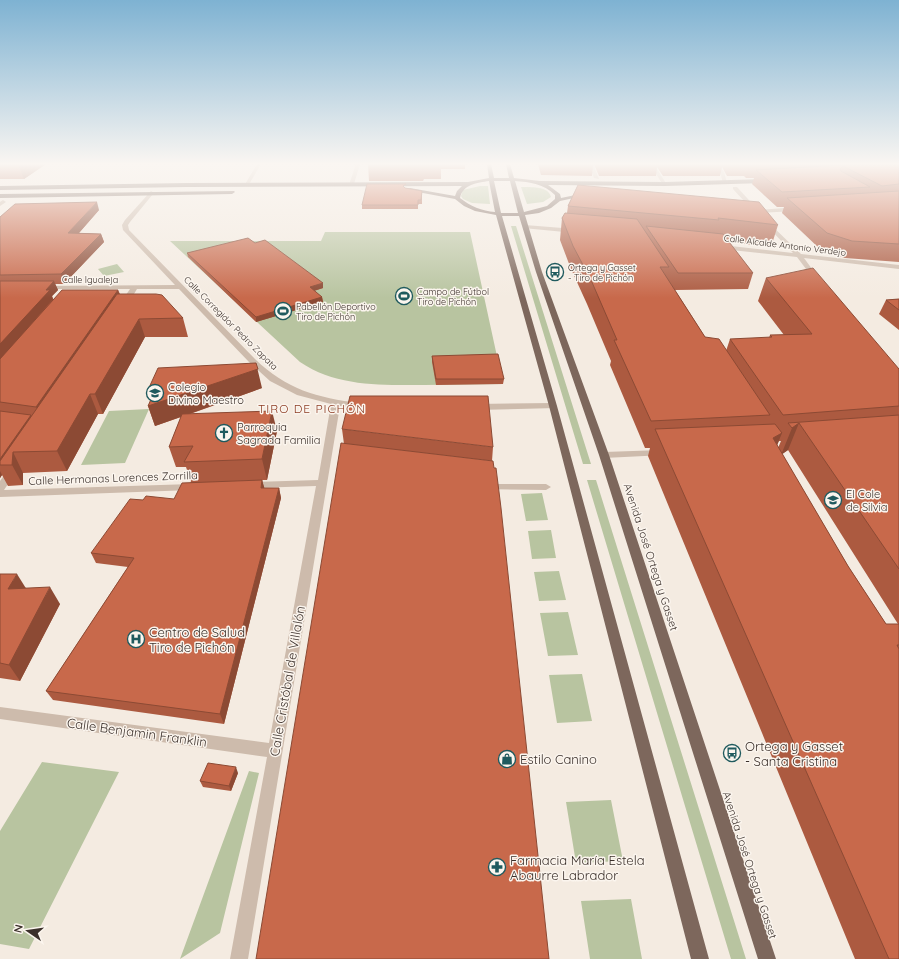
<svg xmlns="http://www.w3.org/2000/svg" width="899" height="959" font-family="Quicksand,sans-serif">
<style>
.green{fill:#b8c4a0}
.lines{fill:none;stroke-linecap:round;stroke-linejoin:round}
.minor{fill:#cdbbac;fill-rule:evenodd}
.major{fill:#7d675c;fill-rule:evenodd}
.wall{fill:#ac5a40;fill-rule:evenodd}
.shaded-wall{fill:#8c4a34}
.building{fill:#c8694b;stroke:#8c4a34}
.labels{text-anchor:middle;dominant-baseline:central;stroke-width:3;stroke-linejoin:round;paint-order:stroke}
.far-street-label{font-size:9px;fill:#3b302b;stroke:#fbf5ee}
.far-poi-label{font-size:9px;fill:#3b302b;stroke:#fbf5ee;text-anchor:start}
.poi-label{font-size:11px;fill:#3b302b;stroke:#fbf5ee;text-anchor:start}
.street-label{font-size:11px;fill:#3b302b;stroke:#fbf5ee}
.neighbourhood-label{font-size:12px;letter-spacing:1px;fill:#8c3b22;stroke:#fbf5ee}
.near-poi-label{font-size:13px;fill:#3b302b;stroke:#fbf5ee;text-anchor:start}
.near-street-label{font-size:13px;fill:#3b302b;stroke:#fbf5ee}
</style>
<rect width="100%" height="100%" fill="#f4ebe1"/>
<path class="green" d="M480,186H488L490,204L472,203L463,199L461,196L463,190Z
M521,187C530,187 549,186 551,197L543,202L527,204Z
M511,226H516L591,464H583Z
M325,232H470L503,384C477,384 450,385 424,385C381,385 337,387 300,362L170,241H321Z
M117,264L124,272L104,276L98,269Z
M149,409L125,463L81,465L109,411Z
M587,480H596L746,959H731Z
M542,493L548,520L526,521L521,494Z
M551,530L556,558L532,559L528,531Z
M559,571L566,600L539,601L534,572Z
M568,612L578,655L548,656L540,613Z
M582,674L592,721L557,723L549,675Z
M42,762L119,772L29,949L0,944V831Z
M249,771L259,773L220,933L180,959Z
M611,800L623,861L576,863L566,802Z
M631,899L642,959H590L581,901Z"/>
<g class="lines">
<path class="minor" d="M257,164H261L248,186H244Z
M356,164H360L354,184L349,185Z
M589,164H593L599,179L594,178Z
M650,164H654L667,185H663Z
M713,164H718L724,172L727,183H723L720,172Z
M733,187H737L758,210L797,207L800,209L797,211L755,213L733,189Z
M151,191L154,193L153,194L130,222L128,225L129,230L255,359C286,389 317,398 360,403L364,406L360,409L340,406L248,959H230L267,757L0,719V707L269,743L316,486L250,488L245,485L250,482L318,480L331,404L297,395L270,381L249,362L179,289H137L126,307H123L119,305L130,289H41V287L43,286L175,285L123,230L122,225L125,220Z
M3,200L6,202L0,206V202Z
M767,221L801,254L899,265V269L804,258L820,280L817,282L815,281L797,257L722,249L719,247L722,245L793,253L765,224L764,223Z
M525,225L575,229L578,231L575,233L523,228V226Z
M553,403L557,406L556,408L476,410L472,407L476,404Z
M662,450L667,453L665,455L604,458L599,455L604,452Z
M13,466L18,469L4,490L192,484L197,487L192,490L0,497V481L10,467Z
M486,484H546L551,487L546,490L482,489L481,487Z"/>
<path class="major" d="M487,164H491L494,178H509L506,164H510L514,178L540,181L665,182L765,179L768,181L765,183L665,186L548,185L560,194L561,198L585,193L588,195L560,201L551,208L539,213L525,215L542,272L609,455L776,959H758L599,455L536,272L519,216H502L557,406L709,959H691L549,406L496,215L475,211L464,206L455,199L407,190L410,188L455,196L457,191L462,186L186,187L0,190V186L186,183L468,182L489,178ZM489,181L495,212C482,211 470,206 460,198C463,184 477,183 489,181ZM494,181H510L518,213H501ZM515,181C530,182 544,184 555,195V199L547,206L524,212Z
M234,191L235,192L232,194L0,198V194Z"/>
</g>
<path class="wall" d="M0,164H46L24,179H0Z
M368,164H465V169H441V179H424L423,181H369Z
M538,164H593L592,176L541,175Z
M594,164H899V262L845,258L821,250L782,213L784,207H777L752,184L754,178H746L744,176H727L722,167L720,176H663L657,167L656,176H599Z
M578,185L778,225L771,247L729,242L753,273L748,289L675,290L705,337L726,351L730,339L769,338L770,335H784L758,301L766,278L899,369V959H855L648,456L650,448H645L610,365L611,361L587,304L571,269L560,240L562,218L567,213L568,206ZM779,441H781L778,448L777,445ZM788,450L898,624H886L848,566L782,454Z
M406,188L422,191V204H418V209H362V205Z
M99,210L79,233L101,234L104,242L64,284H55L58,290L52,296L53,299L118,290L120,294L183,318L188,337H145L103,414H98L67,471L23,473V485L8,486L2,475L0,478V217Z
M255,243L323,288L314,291L322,297L323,302L256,322L188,257L187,253Z
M899,299V330L879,314L886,300Z
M432,356L504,379L503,384L436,385L432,362Z
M262,388L190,414L277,431L267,480H262L264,488H279L281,498L224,724L53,700L46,691L128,567L96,563L91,553L143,500L174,499L191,482L186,467H176L169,447L181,417L155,426L148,406L150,401L147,392Z
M342,429L493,447L492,461L344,444Z
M0,574L26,588L60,604L20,681L0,678Z
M238,773L231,791L203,787L200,781Z"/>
<path class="shaded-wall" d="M18,164H46L24,179Z
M97,202L99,210L71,242L68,233Z
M101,234L104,242L64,284L61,274Z
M54,281L58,290L52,296L53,299L0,360V344L46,290Z
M323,283V288L310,292V287Z
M118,290L121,299L41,417L36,407Z
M322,297L323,302L256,322V317Z
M139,319L145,337L103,414L95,394Z
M256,363L262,388L155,426L148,406Z
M90,394L98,414L67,471L57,451Z
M272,411L277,431L267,480L262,459Z
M31,415L36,425L13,452L23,473V485L12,465H0V459Z
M799,423L788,450L781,455L792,428Z
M782,433L771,460L773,438Z
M0,471L2,475L0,478Z
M262,480L265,490L261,488Z
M279,488L281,498L224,724L220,714Z
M17,574L27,590L8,589Z
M50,587L60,604L20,681L9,665Z
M236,767L238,773L231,791L229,786Z"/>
<path class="building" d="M858,164H899V184L882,186L843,166L840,169L841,171L870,187L782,192L756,170Z
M367,184H406L403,186L405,188L422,191L421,200H418V205H362Z
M578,185L759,202L778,225L718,218L719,220L568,206Z
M899,191V244L852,241L827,233L787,198Z
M97,202L68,233L101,234L61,274L0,275V217L15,204Z
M565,213L637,219L669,267H660L705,337L719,339L770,415L651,421L614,340H617L591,280L573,246L562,218Z
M646,226L723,234L753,273H678Z
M248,238L255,243L265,240L323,283L310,287L322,297L256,317L187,253Z
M813,268L899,369V406L783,415L730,339L772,337L770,335L812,334L766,278Z
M0,281H54L46,290H50L0,344Z
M62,290H118L36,407L0,402V359Z
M117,294H156L162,295L183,318L139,319L95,394H90L57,451L13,452L12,465H0V461Z
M899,299V310L886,300Z
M498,354L504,379H436L432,356Z
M256,363L258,369L148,406L155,391L147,392L158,368Z
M350,396H488L493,447L342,429Z
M0,411L31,415L0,459Z
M272,411L262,459L184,462L193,446L169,447L182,414Z
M899,415V569L799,423L792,428L788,423Z
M775,424L782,433L773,438L848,566L886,624H899V645H897L899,649V959H889L655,429Z
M341,443L493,461L494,468H496L501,508L549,959H256Z
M262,480L261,488H279L220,714L46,691L134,558L91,553L130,499L143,500L146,496L174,499L182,483Z
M0,574H17L8,589L50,587L9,665L0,663Z
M208,763L236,767L229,786L200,781Z"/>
<linearGradient id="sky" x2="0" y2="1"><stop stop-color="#7eb2d2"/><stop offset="0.55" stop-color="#faf6f2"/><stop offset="1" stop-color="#faf6f2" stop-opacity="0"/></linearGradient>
<rect width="899" height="298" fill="url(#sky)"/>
<defs>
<g id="bus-ring" transform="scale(0.9)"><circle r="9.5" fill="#fbf5ee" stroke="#1f5a5e" stroke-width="1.5"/><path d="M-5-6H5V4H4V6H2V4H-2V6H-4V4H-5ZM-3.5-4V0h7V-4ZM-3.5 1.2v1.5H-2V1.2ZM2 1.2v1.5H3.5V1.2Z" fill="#1f5a5e"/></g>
<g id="stadium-ring" transform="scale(0.9)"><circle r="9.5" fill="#fbf5ee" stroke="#1f5a5e" stroke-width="1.5"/><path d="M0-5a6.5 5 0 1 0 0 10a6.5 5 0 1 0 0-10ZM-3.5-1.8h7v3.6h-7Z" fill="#1f5a5e"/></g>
<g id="school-ring" transform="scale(0.9)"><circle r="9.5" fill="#fbf5ee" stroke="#1f5a5e" stroke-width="1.5"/><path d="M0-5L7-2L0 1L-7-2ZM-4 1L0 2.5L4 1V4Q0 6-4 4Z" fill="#1f5a5e"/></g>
<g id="church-ring" transform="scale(0.9)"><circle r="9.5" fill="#fbf5ee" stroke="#1f5a5e" stroke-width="1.5"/><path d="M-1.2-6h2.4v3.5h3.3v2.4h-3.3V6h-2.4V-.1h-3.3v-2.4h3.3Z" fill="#1f5a5e"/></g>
<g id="hospital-ring" transform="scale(0.9)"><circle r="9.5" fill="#fbf5ee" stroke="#1f5a5e" stroke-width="1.5"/><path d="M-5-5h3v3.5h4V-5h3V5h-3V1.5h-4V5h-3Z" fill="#1f5a5e"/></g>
<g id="shop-ring" transform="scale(0.9)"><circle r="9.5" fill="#fbf5ee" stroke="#1f5a5e" stroke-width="1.5"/><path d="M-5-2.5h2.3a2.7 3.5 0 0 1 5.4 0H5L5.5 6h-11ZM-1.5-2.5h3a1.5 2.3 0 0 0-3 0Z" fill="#1f5a5e"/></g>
<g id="pharmacy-ring" transform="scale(0.9)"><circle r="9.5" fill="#fbf5ee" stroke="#1f5a5e" stroke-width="1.5"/><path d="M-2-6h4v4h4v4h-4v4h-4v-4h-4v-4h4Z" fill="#1f5a5e"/></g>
</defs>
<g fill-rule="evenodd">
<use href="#bus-ring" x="555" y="272"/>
<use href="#stadium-ring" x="404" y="296"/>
<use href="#stadium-ring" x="283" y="311"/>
<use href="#school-ring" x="155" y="393"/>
<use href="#church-ring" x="224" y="433"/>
<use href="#school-ring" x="833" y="500"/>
<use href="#hospital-ring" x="136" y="639"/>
<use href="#bus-ring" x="732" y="753"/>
<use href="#shop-ring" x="507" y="759"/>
<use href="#pharmacy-ring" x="497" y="867"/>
</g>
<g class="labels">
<g class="far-street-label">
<text transform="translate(785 245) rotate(7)">Calle Alcalde Antonio Verdejo</text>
<text x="90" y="279">Calle Igualeja</text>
<text transform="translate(231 323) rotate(45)">Calle Corregidor Pedro Zapata</text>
</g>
<g class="far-poi-label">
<text x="568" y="267">Ortega y Gasset<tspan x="568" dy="10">- Tiro de Pichón</tspan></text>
<text x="417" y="291">Campo de Fútbol<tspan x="417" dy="10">Tiro de Pichón</tspan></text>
<text x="296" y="306">Pabellón Deportivo<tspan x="296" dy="10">Tiro de Pichón</tspan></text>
</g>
<g class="poi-label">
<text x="168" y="387">Colegio<tspan x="168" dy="13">Divino Maestro</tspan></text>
<text x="237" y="427">Parroquia<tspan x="237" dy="13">Sagrada Familia</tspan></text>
<text x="846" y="494">El Cole<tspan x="846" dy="13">de Silvia</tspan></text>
</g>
<g class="street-label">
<text transform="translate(113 478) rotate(-2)">Calle Hermanas Lorences Zorrilla</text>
<text transform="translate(651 557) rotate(72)">Avenida José Ortega y Gasset</text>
<text transform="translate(750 865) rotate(72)">Avenida José Ortega y Gasset</text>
</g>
<g class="neighbourhood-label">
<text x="312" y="408">TIRO DE PICHÓN</text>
</g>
<g class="near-poi-label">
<text x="149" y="632">Centro de Salud<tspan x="149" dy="15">Tiro de Pichón</tspan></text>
<text x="745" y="746">Ortega y Gasset<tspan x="745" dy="15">- Santa Cristina</tspan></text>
<text x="520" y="759">Estilo Canino</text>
<text x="510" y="860">Farmacia María Estela<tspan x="510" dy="15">Abaurre Labrador</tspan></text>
</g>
<g class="near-street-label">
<text transform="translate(287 681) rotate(-80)">Calle Cristóbal de Villalón</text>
<text transform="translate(137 732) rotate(8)">Calle Benjamin Franklin</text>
</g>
</g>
<g transform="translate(28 931) rotate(283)" stroke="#fbf5ee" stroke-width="3" paint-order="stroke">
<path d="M0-3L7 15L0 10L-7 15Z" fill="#3b302b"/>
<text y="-6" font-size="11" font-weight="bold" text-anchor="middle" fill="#3b302b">N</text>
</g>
</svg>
